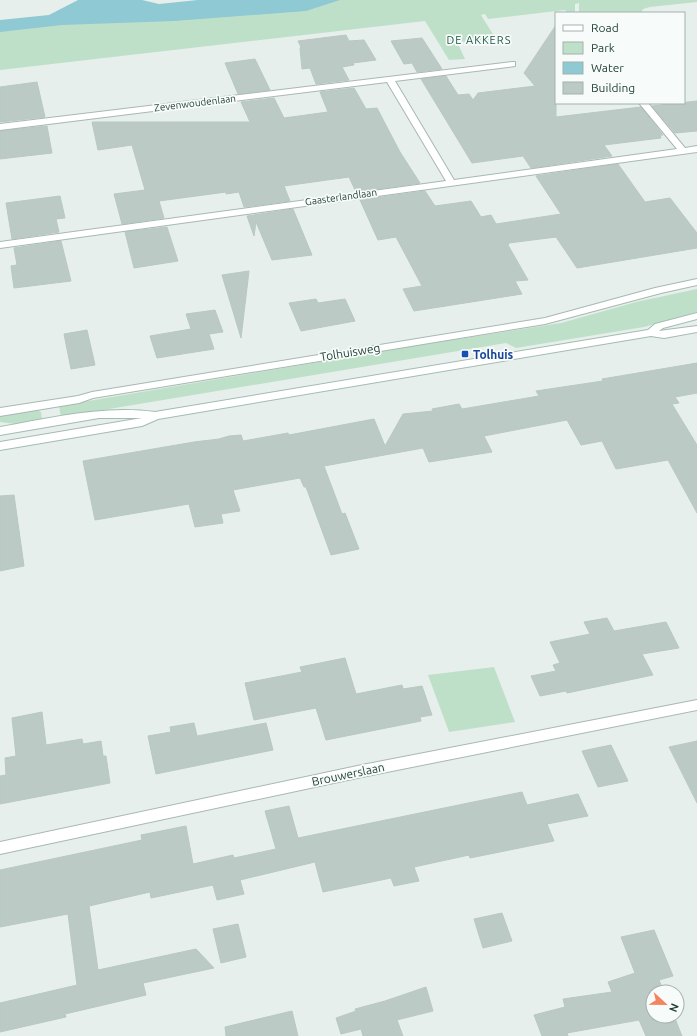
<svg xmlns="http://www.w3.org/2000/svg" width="697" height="1036" font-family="Ubuntu,sans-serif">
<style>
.green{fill:#bfe0c8}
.water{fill:#8ec9d4}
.building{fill:#bbcac4;stroke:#b8c9c2}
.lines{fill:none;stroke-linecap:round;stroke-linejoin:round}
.street-casing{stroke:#a8b8b2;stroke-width:2}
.secondary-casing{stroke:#a4bbb3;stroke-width:2}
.street{fill:#fff;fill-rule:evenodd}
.secondary{fill:#fff;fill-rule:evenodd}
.transit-dot{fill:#1a4fb4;stroke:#f7fbf9;stroke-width:1.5}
.labels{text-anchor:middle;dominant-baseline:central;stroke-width:3.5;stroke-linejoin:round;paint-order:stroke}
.far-street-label{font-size:10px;fill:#24423a;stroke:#f7fbf9}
.far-neighbourhood-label{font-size:11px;letter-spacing:1px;fill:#1f5548;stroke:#f7fbf9}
.street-label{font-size:12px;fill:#24423a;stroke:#f7fbf9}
.transit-label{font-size:12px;font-weight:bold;fill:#164399;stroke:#f7fbf9;text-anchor:start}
</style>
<rect width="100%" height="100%" fill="#e6efeb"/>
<path class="green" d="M208,0H697V2L650,7L643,9L641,13H579V3L575,4V13H568L565,10L488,19L485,14L481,15L496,39L457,42L465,59L449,60L425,21L0,70V21Z
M697,289V312L644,327L516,348L506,343L61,417L59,406L419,345L561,323L636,302Z
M37,410L41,412L42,420L15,424L0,422V416Z
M494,667L515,722L449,732L428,675Z"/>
<path class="water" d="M78,0H142L159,4L198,0H340L306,11L174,21L62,25L0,32V20L49,15Z"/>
<path class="building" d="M556,25V117L641,107L663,135H660L661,138L604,145L612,156L531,168L523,156L472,163L421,79L446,76L458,95L469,94L473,100L478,93L535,86L524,73Z
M346,35L349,41L364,40L376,60L353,63L354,65L342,67L349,80L316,84L310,68L302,69L300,48L301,47L298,41Z
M422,38L442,69L417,72L412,63L404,64L391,41Z
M255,59L270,90L238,94L225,63Z
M37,82L45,117L0,122V87Z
M354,88L366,109L377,108L400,152L420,183L356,192L349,177L284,186L290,201L244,207L239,192L226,194V192L159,201L164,218L122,224L114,194L145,190L132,145L98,150L92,122H250L241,102L274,98L284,118L328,112L320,92Z
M697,101V131L675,133L652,106Z
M47,126L52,153L0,159V131Z
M618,164L645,202L670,198L697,233V248L577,268L556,237L509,243L508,245L528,280L515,281L522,294L414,311L403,289L422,286L396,237L378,240L360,200L425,191L435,206L471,201L481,217L491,215L496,224L561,214L536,176Z
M60,196L65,218L56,219L59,232L12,239L6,203Z
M293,209L312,255L272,260L256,222L254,236L247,216Z
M167,227L178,261L134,268L125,232Z
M61,241L71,281L14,288L11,266L17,265L14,248Z
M249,271L241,338L222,275Z
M316,299L318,303L345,299L355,321L301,331L289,303Z
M215,310L223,332L209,334L214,349L157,358L150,336L191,329L186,314Z
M87,330L95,365L71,369L64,334Z
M697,363V393L675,397L679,403L672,404L697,445V513L668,460L616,469L602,441L581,445L567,420L484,436L492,452L429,462L423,448L324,466L342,514L345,513L359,549L331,555L306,487H304L300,478L233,490L240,511L221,514L223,523L195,527L189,504L95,520L83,461L194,442L219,439L229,436L241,435L243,441L288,433L289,435L374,419L385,446L403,414L433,411L432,409L459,404L462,409L539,396L536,391L603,381L602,379Z
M14,495L24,566L0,571V496Z
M607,618L614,631L666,622L679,648L642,654L653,675L567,693L566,691L540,696L531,676L556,671L553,665L560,663L550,642L590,634L584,622Z
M345,658L356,694L402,685L403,689L422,686L432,715L420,717L421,721L326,740L316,708L254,720L245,683L302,672L300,667Z
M42,712L46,745L82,739L83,744L101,741L103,756H106L110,783L0,804V776L6,775L5,758L16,756L12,718Z
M194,723L197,736L266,723L273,750L156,774L148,736L171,732L170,727Z
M697,741V803L669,747Z
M611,745L628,781L598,787L582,751Z
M522,792L527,805L578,794L588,816L547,824L554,841L470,858L469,855L414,867L419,881L394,886L391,878L323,892L315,862L240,880L244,894L217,900L213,885L151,898L150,892L89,906L98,970L196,949L214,968L143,983L146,995L65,1014L66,1017L0,1032V1003L77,985L68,914L0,927V870L142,840L141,835L186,826L193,864L233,855L234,858L276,849L265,811L289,806L298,838Z
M502,913L512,941L483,948L474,919Z
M238,924L246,957L221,963L213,929Z
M654,930L673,976L659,980L664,992H653V1016H674L682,1036H646L639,1020L567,1033L568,1036H542L534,1015L565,1007L563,999L612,992L608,982L635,973L621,937Z
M426,987L433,1011L397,1020L403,1036H363L361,1029L341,1034L336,1018L356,1011L355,1009L385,1001Z
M292,1011L298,1036H226L225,1027Z"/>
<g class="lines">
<g class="street-casing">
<path id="street" d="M512,62H515V66L395,81L454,180L677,149L639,103H648L685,148L697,146V152L0,248V242L446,181L387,82L0,130V124Z
M697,279V285L661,293L545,324L93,398L79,403L0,416V408L78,396L92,392L545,318L655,288Z
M697,700V710L362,777L0,854V842L362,765Z"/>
</g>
<g class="secondary-casing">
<path id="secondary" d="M697,313V319L663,328L659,331L697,326V332L664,338L651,336L158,419L142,426L0,450V442L142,418H99L0,435V427C51,418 103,405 155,412L648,330L655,324Z"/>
</g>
<use href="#street" class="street"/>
<use href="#secondary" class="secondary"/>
</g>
<rect class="transit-dot" x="461" y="350" width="8" height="8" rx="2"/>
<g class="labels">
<g class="far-street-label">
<text transform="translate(195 103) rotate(-7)">Zevenwoudenlaan</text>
<text transform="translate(341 197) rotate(-8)">Gaasterlandlaan</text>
</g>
<g class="far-neighbourhood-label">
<text x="479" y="40">DE AKKERS</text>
</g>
<g class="street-label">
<text transform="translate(350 352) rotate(-9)">Tolhuisweg</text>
<text transform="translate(348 774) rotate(-12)">Brouwerslaan</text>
</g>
<g class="transit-label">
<text x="473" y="354">Tolhuis</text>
</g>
</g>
<rect x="555" y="12" width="130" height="92" fill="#f7fbf9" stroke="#a3b1ad"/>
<rect x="563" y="25" width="20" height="6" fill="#ffffff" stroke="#a3b1ad"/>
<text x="591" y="32" font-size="12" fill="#24423a">Road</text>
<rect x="563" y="42" width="20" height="12" fill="#bfe0c8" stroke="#a3b1ad"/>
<text x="591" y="52" font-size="12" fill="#24423a">Park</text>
<rect x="563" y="62" width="20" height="12" fill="#8ec9d4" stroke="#a3b1ad"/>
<text x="591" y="72" font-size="12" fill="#24423a">Water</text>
<rect x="563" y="82" width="20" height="12" fill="#bbcac4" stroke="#a3b1ad"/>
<text x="591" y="92" font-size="12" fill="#24423a">Building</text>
<g transform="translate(665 1004) rotate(112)"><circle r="19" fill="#f7fbf9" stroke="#a3b1ad"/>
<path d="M0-3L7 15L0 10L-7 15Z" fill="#f4845f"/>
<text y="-6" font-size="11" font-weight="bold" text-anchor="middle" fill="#24423a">N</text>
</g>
</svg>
